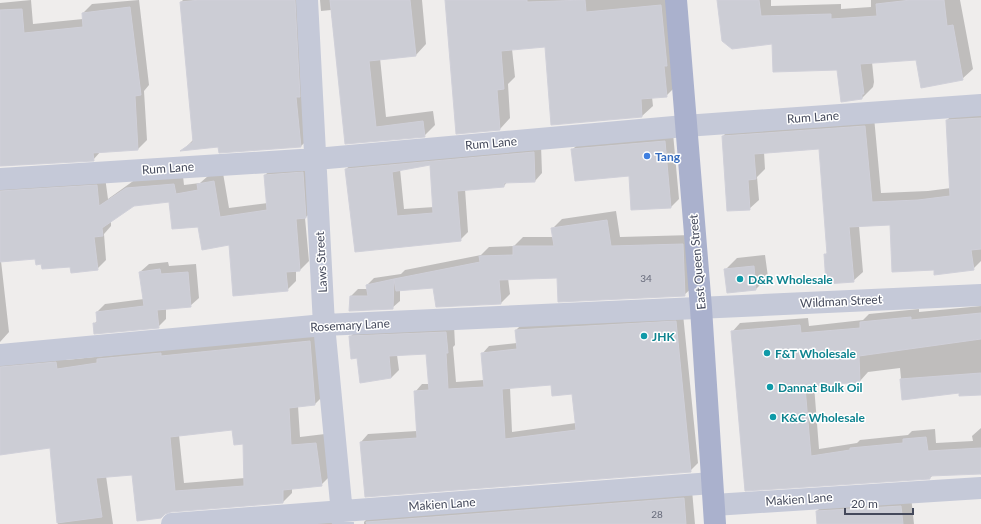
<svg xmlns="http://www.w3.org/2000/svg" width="981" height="524" font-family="Lato,sans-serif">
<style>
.shadow{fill:#0003;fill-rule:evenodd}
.building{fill:#cccdd5;stroke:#d0d0d9;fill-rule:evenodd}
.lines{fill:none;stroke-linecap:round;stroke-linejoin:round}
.minor{stroke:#c5c9d8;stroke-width:22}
.major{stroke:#aab1cd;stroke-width:22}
.shop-dot{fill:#3f7fe0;stroke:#fff;stroke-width:1.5}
.culture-dot{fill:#0f9aa8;stroke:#fff;stroke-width:1.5}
.labels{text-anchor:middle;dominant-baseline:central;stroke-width:3;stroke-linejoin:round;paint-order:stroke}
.number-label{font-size:10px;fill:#666a7a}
.street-label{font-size:12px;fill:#44495b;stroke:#fff}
.shop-label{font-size:12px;font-weight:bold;fill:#366cbe;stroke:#fff;text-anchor:start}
.culture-label{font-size:12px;font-weight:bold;fill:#0d838f;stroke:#fff;text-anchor:start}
</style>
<rect width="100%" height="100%" fill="#efedec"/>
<path class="shadow" d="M31,0L33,24L83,19V13L92,4L139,0L149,85L144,91L147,140L138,149L101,151L93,160L0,166V3Z
M183,0H307L313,135L301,146H219L183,150L194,139L181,2Z
M320,0H422L426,44L416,55L380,58L386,117L433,111L435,125L424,136L346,143L331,10L321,11Z
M446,0H672L677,85L666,96L652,97L653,106L642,116L545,46L512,49L515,77L508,84L510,118L500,129Z
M718,0H771V6L841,4V9L871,7V0H960L973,69L962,79L917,59L872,62L874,82L873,87L862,98L838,69L773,43Z
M981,109V261L973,269H934L890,224L859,226L863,272L853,281L825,255L828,252L820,147L764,152L765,169L757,177L759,200L749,209L723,136L732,127L874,117L881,193L928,191L951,188L947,120L957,111Z
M673,133L679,199L671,207L630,175L573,149L581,141Z
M541,145L542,173L535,181L507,182L504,186L465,189L468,232L460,240L356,251L346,169L354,162ZM430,164L434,207L404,209L400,169Z
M312,164L315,208L305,218L309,261L300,270H296V281L287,290L230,244L199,226L170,201L134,205L111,221V226L104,234L106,260L97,269L42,263L36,258L1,261L9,332L0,342V178L105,177L108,199L136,179L183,176L184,185L200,183L208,176L223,173L229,208L268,203L265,175L275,166Z
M616,211L620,237L692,235L694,286L684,295L558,277L508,278L510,294L501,303L433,287L400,289V301L392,308L351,296L358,289H367V285L374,278L401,274L405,270L481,255L489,247L514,246L523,237H554L553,228L562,219Z
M765,255L768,277L756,289L725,270L737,258Z
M168,262L169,266L196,264L199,298L190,306L166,309V319L158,327L94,324L98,320L97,312L105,304L144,299L140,272L149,264Z
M981,306V394L960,392L903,399L900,368L868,372L860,381L814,385L819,449L857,443L860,440L908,435L912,431L935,429L936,443L973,441L972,436L981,428V475L980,473L933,475L930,478L745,489L732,332L740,323L808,318L809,326L863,320L869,314L919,309V312Z
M683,314L698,463L690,471L361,442L368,434L417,431L415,392L422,384H430L427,353L397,355L399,370L391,378L358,357L350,337L358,329L454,325L455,345L453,347L456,382L484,380L482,354L489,346L517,343L516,330L523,323ZM552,384L573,393L576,423L512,432L510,387Z
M319,333L324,395L315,404L298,406L300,437L325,434L330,476L321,485L292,488V493L283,502L171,511L133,474L106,476L113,524H58L51,446L0,454V354H65L66,360ZM233,429L244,443L245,478L184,483L179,435Z
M692,490L695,524H364V522L372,514Z
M911,496L914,524H818L817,511L827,501Z
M337,517L338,524H249Z"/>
<path class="building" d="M200,0H295L300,97H296L301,147L219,153L218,147L180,151L193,142L180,2Z
M330,0H410L416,56L369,61L376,127L423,121L425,137L345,144Z
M445,0H527V2L585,0L586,12L661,5L667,66H664L667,97L641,99L642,117L551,125L545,47L501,51L504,89L497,90L500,130L456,134Z
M717,0H759L761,16L831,14V19L877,16L876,4L911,0H944L947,26L953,25L963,80L921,88L916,60L860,64L864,94H862V99L841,102L837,70L773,72L772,44L732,49L722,41Z
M130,7L141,95L135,96L138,150L93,153L94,161L0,166V10L22,9L24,33L83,27L82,13Z
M981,118V249L971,250L974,270L934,275V270L892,272L890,225L849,227L854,282L826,284L824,254H827L819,149L754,154L756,179L748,180L750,210L727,211L722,136L865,126L872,202L918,200L950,196L946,120Z
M665,141L671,208L631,210L629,176L575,181L571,149Z
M534,152L535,182L504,183V187L457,191L461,241L355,252L345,169ZM430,165L433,213L397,216L392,172Z
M303,172L306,218L296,219L300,271L286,272L288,291L233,296L229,245L202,250L198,227L172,229L169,202L134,206L102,228L103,236L94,237L98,270L71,273L70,267L42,269L41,264L36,265L35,259L0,262V191L97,185L99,206L126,188L174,184L176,194L198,190L197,184L214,181L220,217L267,210L264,175Z
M607,220L611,246L683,244L685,296L558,302L557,278L499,280L501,304L436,307L433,288L396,291L394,279L480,262L479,256L513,255V246H554L551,228Z
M754,266L756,290L727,293L724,269Z
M160,269L161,274L188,272L191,307L157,310L159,328L94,334L93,323H97L96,312L144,306L139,272Z
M394,279L393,309L349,311L350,296H368L366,285Z
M981,313V339L859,356L860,382L805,387L811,456L850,450V448L903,443V439L926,437L928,451L981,448V474L930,476V479L745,491L731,331L800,325L801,333L860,328V322L911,317V320Z
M676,321L691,472L365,497L360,442L417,438L414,391L429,390L426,354L389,356L391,378L360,383L357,358L351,359L349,336L446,332L448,353H446L448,389L484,387L481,353L517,349L515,330ZM551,385L552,396L572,394L576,430L505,439L502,389Z
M310,341L315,405L289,408L291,445L316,443L322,486L283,490V503L171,512L165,514L161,518L137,521L132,475L96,478L102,517L57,523L50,448L0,455V367L56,362L57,369L97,363V359L161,353V356ZM232,430L234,445L243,444L244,486L175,491L170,437Z
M981,373V395L959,396V393L902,400L900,379Z
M684,498L686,524H367L366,522Z
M901,506L903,524H817L816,511Z"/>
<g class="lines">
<path class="minor" d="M307,0L324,325L343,524
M0,179L316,159L685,126L981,105
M0,355L324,325L981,295
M714,505L981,488
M172,524L712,483"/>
<path class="major" d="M676,0L701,308L715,524"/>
</g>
<circle class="shop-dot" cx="647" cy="156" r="4"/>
<g class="culture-dot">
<circle cx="740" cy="279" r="4"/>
<circle cx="644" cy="336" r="4"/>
<circle cx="767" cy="353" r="4"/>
<circle cx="770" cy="387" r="4"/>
<circle cx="773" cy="417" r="4"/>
</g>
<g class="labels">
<g class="number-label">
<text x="646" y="278">34</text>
<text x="657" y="514">28</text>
</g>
<g class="street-label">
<text transform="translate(813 117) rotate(-4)">Rum Lane</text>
<text transform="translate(491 143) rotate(-5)">Rum Lane</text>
<text transform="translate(168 168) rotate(-4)">Rum Lane</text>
<text transform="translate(321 262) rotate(-93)">Laws Street</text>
<text transform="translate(697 262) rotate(-95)">East Queen Street</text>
<text transform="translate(841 301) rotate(-3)">Wildman Street</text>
<text transform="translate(350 325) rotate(-3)">Rosemary Lane</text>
<text transform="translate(799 499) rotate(-4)">Makien Lane</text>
<text transform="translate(442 504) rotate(-4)">Makien Lane</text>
</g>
<g class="shop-label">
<text x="655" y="156">Tang</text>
</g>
<g class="culture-label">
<text x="748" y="279">D&amp;R Wholesale</text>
<text x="652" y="336">JHK</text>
<text x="775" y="353">F&amp;T Wholesale</text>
<text x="778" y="387">Dannat Bulk Oil</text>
<text x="781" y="417">K&amp;C Wholesale</text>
</g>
</g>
<path d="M845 508v6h68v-6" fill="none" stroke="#44495b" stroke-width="2"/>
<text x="851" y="508" font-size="12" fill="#44495b" stroke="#ffffff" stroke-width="3" paint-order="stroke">20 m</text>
</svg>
